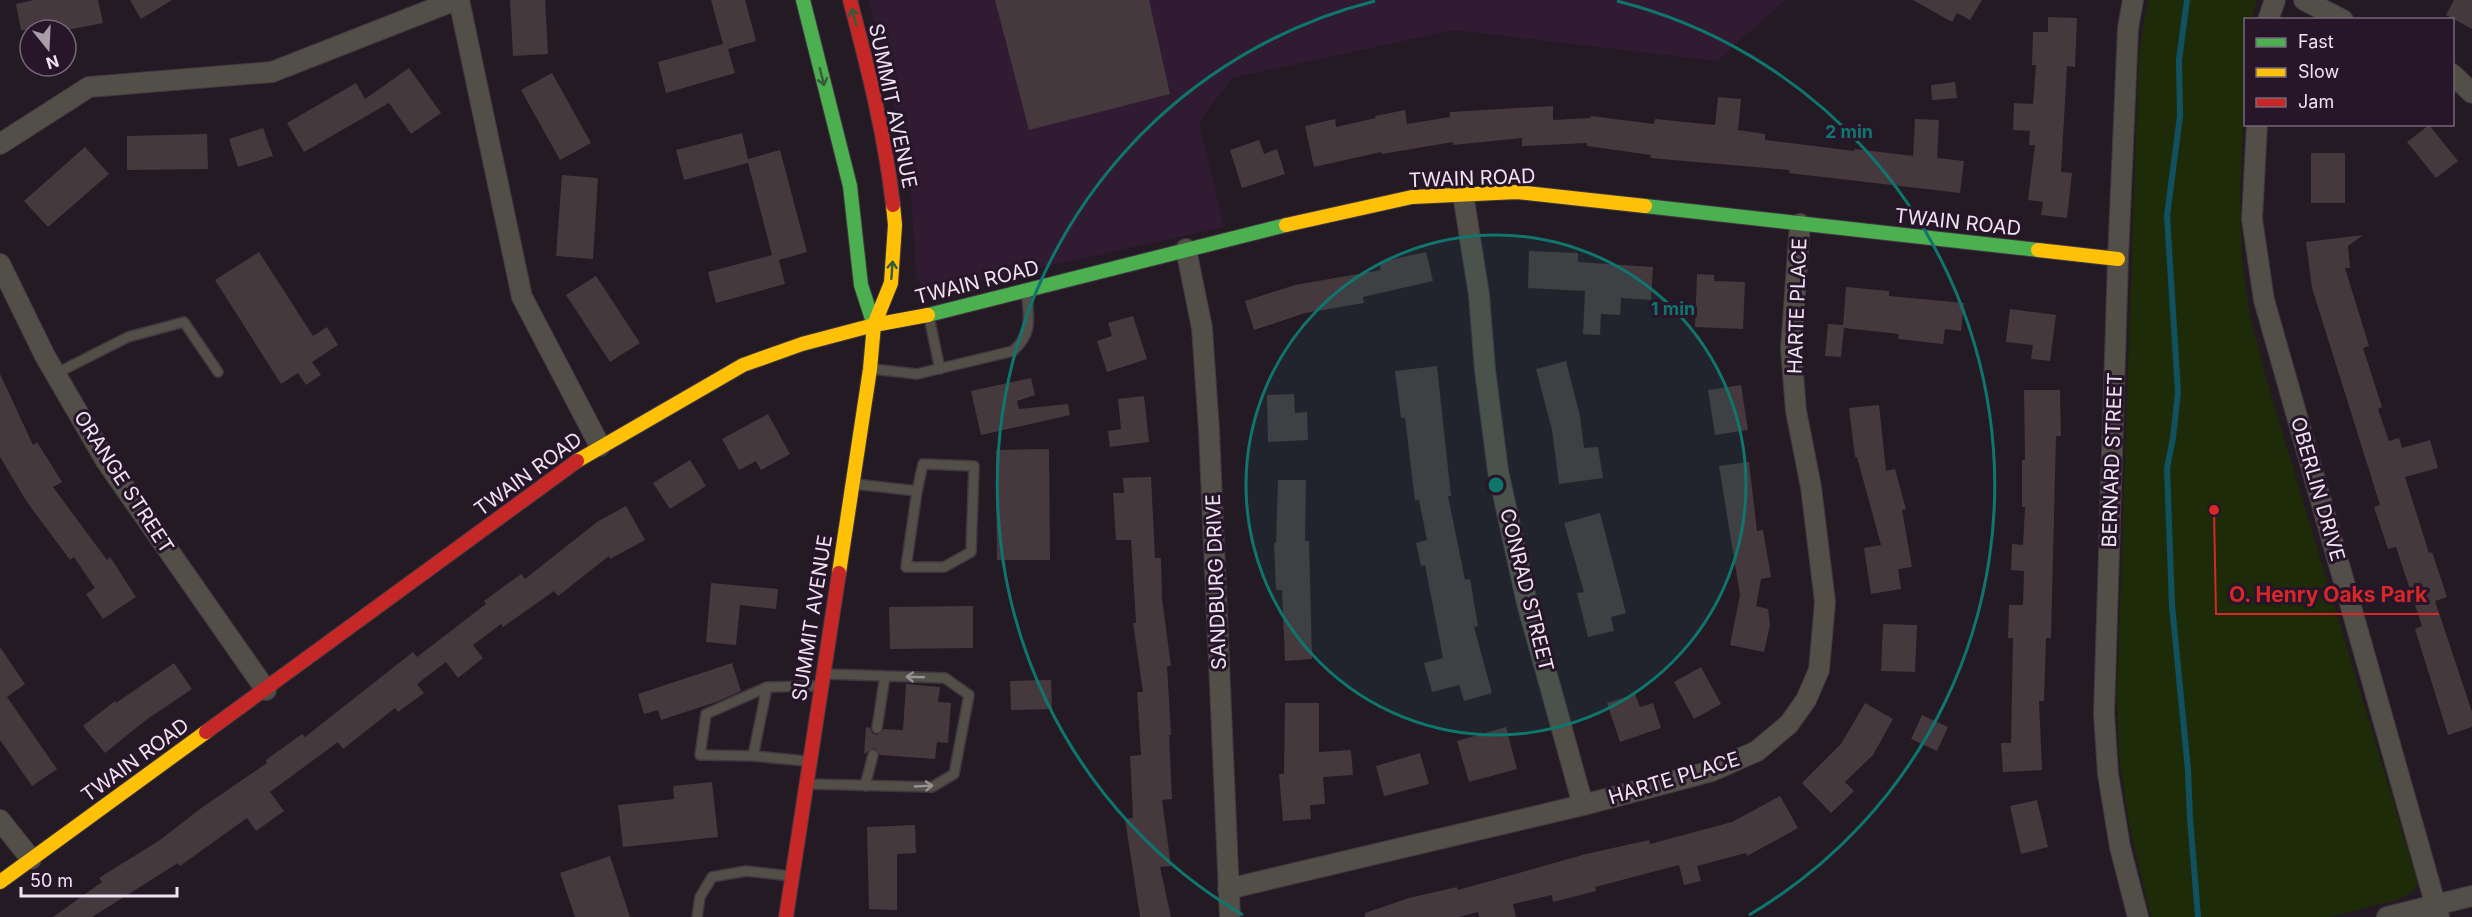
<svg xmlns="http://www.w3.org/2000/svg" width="2472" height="917" font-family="Inter,sans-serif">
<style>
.built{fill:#301b33}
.green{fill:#1e2b08}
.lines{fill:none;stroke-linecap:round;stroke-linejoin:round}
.stream{stroke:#11505f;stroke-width:6}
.building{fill:#46393e}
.lane-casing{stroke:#403740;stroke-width:12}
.street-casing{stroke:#403740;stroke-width:22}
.fast-casing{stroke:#403740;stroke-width:16}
.slow-casing{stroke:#403740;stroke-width:16}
.jam-casing{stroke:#403740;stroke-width:16}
.lane{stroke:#514f47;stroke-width:9}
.street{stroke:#514f47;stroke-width:20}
.fast{stroke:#4caf50;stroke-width:14}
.slow{stroke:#ffc107;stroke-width:14}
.jam{stroke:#c62828;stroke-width:14}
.oneway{stroke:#385a3b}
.oneway2{stroke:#999294}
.ring{fill:none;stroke:#0f766e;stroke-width:3}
.labels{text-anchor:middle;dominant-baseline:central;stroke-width:6;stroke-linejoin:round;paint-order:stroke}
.street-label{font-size:20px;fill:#f0e3f1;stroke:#271529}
.centre{fill:#0f766e;stroke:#271529;stroke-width:3}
.ring-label{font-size:18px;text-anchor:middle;font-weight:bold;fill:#0f766e;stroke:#271529;stroke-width:6;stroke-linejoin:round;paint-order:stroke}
.leader{fill:none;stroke:#d62828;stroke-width:2}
.callout-dot{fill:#d62828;stroke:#271529;stroke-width:2}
.callout-label{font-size:21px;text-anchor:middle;font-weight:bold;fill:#d62828;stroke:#271529;stroke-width:6;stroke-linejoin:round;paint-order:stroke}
</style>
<rect width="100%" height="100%" fill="#241a24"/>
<path class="built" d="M869,0H1785L1717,61L1454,30L1232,78L1199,122L1224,227L930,292L921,286L916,276L911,191L898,121Z"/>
<path class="green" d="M2148,0H2257L2251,19L2246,20L2245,86L2240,196L2242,261L2250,317L2269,388L2418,884L2412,892L2399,899L2330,917H2151L2129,823L2119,757L2117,693L2139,50Z"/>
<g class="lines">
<path class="stream" d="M2187,0L2179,60L2180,116L2167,216L2178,392L2173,438L2167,468L2172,605L2188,770L2190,818L2198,917"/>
</g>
<path class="building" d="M34,0H98L103,23L67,30H21L16,4Z
M130,0H172L141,19Z
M510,0H545L548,54L513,56Z
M711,0H745L756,41L728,49L735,73L666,93L658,62L723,44Z
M995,0H1149L1170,94L1029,130Z
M1913,0H1982L1970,20L1957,13L1952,22Z
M2454,0H2472V29L2446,15Z
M2048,17L2077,18L2075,67L2067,66L2061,172L2072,173L2067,218L2041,215L2043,202L2028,200L2035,145H2029L2030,131L2013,130L2014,103L2033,104L2036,65H2032L2033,32H2048Z
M409,68L441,113L411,134L389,103L304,152L287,123L356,83L365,99Z
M552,73L591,143L560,160L521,90Z
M1955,82L1957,98L1932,100L1931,85Z
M1718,97L1741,99L1738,130L1765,134V140L1854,151L1855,149L1913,156L1915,119L1939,120L1937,158L1964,161L1960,193L1789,173L1790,170L1650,158L1651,155L1587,146V143L1522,146V138L1453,145V142L1382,154L1381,152L1314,167L1305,126L1335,119L1336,127L1376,118L1375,116L1405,110L1407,124L1450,117V112L1553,106V120L1591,118V116L1654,124L1655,119L1715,125Z
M2429,125L2458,161L2436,178L2407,142Z
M263,128L273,156L238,167L229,139Z
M742,133L748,159L780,150L807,252L779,260L785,284L716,303L708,272L772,255L748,163L684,180L676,150Z
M207,134L208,169L127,170V136Z
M1259,140L1264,154L1277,149L1285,174L1242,188L1230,150Z
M85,147L109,174L48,227L24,201Z
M2311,153H2345V203H2311Z
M562,175L598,178L593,259L556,256Z
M2363,235L2348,246L2350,268H2345L2369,346L2363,348L2382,407L2378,409L2389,441L2399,438L2402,448L2430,440L2438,468L2405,477L2429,553L2432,552L2447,597L2435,601L2472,712V727L2448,735L2415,629L2422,626L2396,547L2388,549L2374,507L2380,505L2312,288L2306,242Z
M1529,251L1578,253V262L1653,267L1651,300L1621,298L1620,315L1601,314L1600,335L1583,334L1585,291L1528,288Z
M259,252L313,336L327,327L338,345L312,362L321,375L306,385L298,373L281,384L215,280Z
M1426,252L1433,281L1363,297L1364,303L1305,313L1254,330L1245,301L1295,285L1381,270L1379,262Z
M1697,274L1714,275V281L1745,282L1743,329L1695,327Z
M596,276L640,343L610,362L566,295Z
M1846,287L1889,291V296L1964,303L1961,331L1945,329L1943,344L1898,339L1899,334L1844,328L1841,357L1825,356L1828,324L1843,325Z
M2010,309L2056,315L2050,361L2031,359L2033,345L2006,342Z
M1133,316L1147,359L1107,372L1097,341L1112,336L1108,323Z
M1566,361L1580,416L1584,448L1598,447L1603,478L1559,484L1552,430L1536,369Z
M1437,366L1451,496H1448L1465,580L1470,579L1478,626L1474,627L1492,693L1464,701L1459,685L1432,692L1424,663L1443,658L1425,565L1421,566L1416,543L1427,540L1419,500H1415L1405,418H1401L1395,371Z
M0,374L33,445L37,442L62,482L53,487L107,560L110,557L136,597L103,619L86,594L95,588L74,557L70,560L27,502L0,457Z
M1031,378L1035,395L1017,401L1019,409L1068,404L1070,415L981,435L971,391Z
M1741,385L1748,430L1715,435L1708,390Z
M2024,390H2060L2061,436H2056L2051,638H2046L2044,701H2039L2042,770L2003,772L2001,743H2011L2013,638H2008L2009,605H2023L2024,571L2011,570L2012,544L2023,545L2025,507H2022V460H2025Z
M1294,394L1295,413L1307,412L1308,440L1268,442L1267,395Z
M1144,396L1149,442L1110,447L1108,431L1121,429L1118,399Z
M1879,405L1886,471L1895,469L1906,509L1902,510L1912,567L1898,569L1901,589L1871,594L1864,548L1881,545L1857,457H1855L1849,408Z
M768,414L790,454L761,470L756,461L739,470L722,439Z
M1049,449L1050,560H997L996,450Z
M690,460L706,486L670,509L653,483Z
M1749,462L1757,531L1763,530L1771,577L1761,579L1756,606L1768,609L1770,625L1764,652L1730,645L1740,595L1719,466Z
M1151,477L1155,558H1161L1162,599L1171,666H1167L1171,735H1169L1172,799L1162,800L1171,866L1160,867L1171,917H1140L1125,819L1133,818L1130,756L1141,755L1137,692H1143L1133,623H1136L1131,540H1116L1113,493H1124L1123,478Z
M1278,480H1306L1305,541H1309L1312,659L1285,661L1282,590H1276L1274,543H1276Z
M626,506L645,540L610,559L609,556L558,596L554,591L503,627L501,624L473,645L483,658L458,678L446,662L417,684L424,693L398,712L395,708L343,749L338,742L270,792L284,811L256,831L247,818L180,866L178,863L92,917H53L102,882L99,878L160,840L200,809L267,763L266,760L302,734L305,737L413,652L417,657L486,604L484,601L521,574L525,579L597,522Z
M1600,513L1626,613L1611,617L1614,631L1588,637L1577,593L1584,592L1564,523Z
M711,583L778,589L776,609L740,605L736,645L706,642Z
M973,606V648L890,649L889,607Z
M1883,624L1917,625L1915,672L1881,671Z
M0,647L25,684L7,697L57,769L32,786L0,740Z
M174,663L192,689L146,720L105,753L83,726L115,701L116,703Z
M732,663L741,691L719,701L661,720L658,710L644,714L638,694Z
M1701,667L1721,704L1694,719L1674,682Z
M1051,680L1052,709L1011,710L1010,681Z
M906,684L940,687L938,702L951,703L948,743L937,742L935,759L880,755L874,748L864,754L866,727L870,728L872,733L877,735L884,729L903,730Z
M1635,694L1640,707L1653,703L1661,728L1620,742L1607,703Z
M1285,703H1319V752L1351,750L1353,775L1323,777L1325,804L1310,805L1311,819L1283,821L1279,774H1284Z
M1865,703L1893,719L1873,755L1845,782L1854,791L1831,813L1802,783L1841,744Z
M1922,715L1948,727L1937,751L1911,739Z
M1506,727L1517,769L1469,782L1457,741Z
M1420,753L1429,784L1384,796L1376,766Z
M712,782L718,837L623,847L618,805L674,799L673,786Z
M1780,796L1798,828L1747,856L1746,853L1697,866L1701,881L1684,885L1679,865L1595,887L1596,891L1553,902L1552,895L1513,904L1516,917H1479L1478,912L1459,917H1365V913L1409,898L1457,887L1458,890L1586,854L1649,840L1650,844L1732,822Z
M2037,800L2048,847L2021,854L2010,806Z
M915,825L916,853L897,854V910L869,909L867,827Z
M610,856L630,917H575L560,873Z"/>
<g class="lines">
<g class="lane-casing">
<path id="lane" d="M929,317L940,369
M872,369L917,374L1013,351C1034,332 1028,318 1027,293
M55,374L128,337L184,322L218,372
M855,484L917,491L923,464L974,466L971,552L944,567H906L917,491
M877,728L885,676
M753,756L700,755L706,714L767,687
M806,761L753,756L767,687L818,686
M808,784L932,787L954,774L969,695L945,678L825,674
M865,786L873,755
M697,917L700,897L712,877L746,871L790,876"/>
</g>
<g class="street-casing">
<path id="street" d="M459,0L522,297L600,446
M2133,0L2128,28L2118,259L2104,714L2108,774L2120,847L2138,917
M2304,0L2343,20
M2268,20L2275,0
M2452,74L2472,93
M2257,124L2252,219L2264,300L2439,917
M0,144L89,87L272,72L456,0
M1463,194L1479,295L1485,370L1498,471L1527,603L1583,805
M1186,249L1202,328L1209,430L1230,917
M0,264L45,356L106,461L266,690
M0,820L31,859
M1228,889L1583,805L1712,771L1757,751L1789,724L1806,700L1819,670L1825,602L1811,487L1796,411L1791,349L1800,224
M2387,917L2472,896"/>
</g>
<g class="fast-casing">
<path id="fast" d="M803,0L850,186L861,285L874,325
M1645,206L2038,250
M928,315L1286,225"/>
</g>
<g class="slow-casing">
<path id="slow" d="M1286,225L1412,197L1517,192L1645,206
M2038,250L2118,259
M577,461L743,365L802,344L874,325L928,315
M839,573L870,369L874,325L891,283L895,225L893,205
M0,882L206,732"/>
</g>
<g class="jam-casing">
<path id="jam" d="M850,0C868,68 885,135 893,205
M206,732L577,461
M786,917L839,573"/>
</g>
<use href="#lane" class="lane"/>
<use href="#street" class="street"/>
<use href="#fast" class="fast"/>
<use href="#slow" class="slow"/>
<use href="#jam" class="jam"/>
</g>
<defs><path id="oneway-shaft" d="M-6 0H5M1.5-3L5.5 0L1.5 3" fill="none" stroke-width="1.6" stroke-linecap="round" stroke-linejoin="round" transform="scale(1.5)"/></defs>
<g class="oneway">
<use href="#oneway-shaft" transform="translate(854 17) rotate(-105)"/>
<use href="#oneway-shaft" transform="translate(822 77) rotate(76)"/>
<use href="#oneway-shaft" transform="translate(892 270) rotate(-86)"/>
</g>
<g class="oneway2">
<use href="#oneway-shaft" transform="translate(915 677) rotate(-178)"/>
<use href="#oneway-shaft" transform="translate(924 786) rotate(-3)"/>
</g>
<circle cx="1496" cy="485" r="250" fill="#0f766e" fill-opacity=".12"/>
<g class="ring">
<circle cx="1496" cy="485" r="250"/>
<path d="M1243 915A499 499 0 0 1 1375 1M1617 1A499 499 0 0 1 1749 915"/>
</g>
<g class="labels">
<g class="street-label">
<text transform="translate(893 106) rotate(78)">SUMMIT AVENUE</text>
<text transform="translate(1472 178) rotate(-2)">TWAIN ROAD</text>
<text transform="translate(1958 222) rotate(6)">TWAIN ROAD</text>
<text transform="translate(977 282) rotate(-14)">TWAIN ROAD</text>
<text transform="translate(1797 306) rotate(-88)">HARTE PLACE</text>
<text transform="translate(2112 460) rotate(-88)">BERNARD STREET</text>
<text transform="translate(528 474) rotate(-36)">TWAIN ROAD</text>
<text transform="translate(124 482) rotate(57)">ORANGE STREET</text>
<text transform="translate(2318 489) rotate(74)">OBERLIN DRIVE</text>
<text transform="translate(1216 582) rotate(-92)">SANDBURG DRIVE</text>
<text transform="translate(1527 590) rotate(76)">CONRAD STREET</text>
<text transform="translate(812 618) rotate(-81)">SUMMIT AVENUE</text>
<text transform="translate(135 760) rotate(-36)">TWAIN ROAD</text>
<text transform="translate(1674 778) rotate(-17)">HARTE PLACE</text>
</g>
</g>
<circle cx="1496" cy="485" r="9" class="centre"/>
<g class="ring-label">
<text x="1849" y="138">2 min</text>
<text x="1673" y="315">1 min</text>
</g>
<path class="leader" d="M2214 510L2216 614H2439"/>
<circle class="callout-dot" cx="2214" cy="510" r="6"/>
<g class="callout-label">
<text x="2328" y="602">O. Henry Oaks Park</text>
</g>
<rect x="2244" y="18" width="210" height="108" fill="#271529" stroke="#776779" stroke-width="1.5"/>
<rect x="2256" y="38" width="30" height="9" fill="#4caf50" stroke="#776779" stroke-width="1.5"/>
<text x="2298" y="48" font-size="18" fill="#f0e3f1">Fast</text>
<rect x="2256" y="68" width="30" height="9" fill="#ffc107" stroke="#776779" stroke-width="1.5"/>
<text x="2298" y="78" font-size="18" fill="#f0e3f1">Slow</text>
<rect x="2256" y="98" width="30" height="9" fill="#c62828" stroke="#776779" stroke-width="1.5"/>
<text x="2298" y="108" font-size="18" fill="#f0e3f1">Jam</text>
<g transform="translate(48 48) rotate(162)"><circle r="28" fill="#271529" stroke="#776779" stroke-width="1.5"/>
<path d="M0-4.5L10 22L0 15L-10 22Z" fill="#a99da9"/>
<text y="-9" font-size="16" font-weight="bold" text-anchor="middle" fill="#f0e3f1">N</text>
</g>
<path d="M21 887v9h156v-9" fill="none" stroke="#f0e3f1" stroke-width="3"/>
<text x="30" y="887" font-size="18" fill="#f0e3f1" stroke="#271529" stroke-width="4.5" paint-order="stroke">50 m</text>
</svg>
